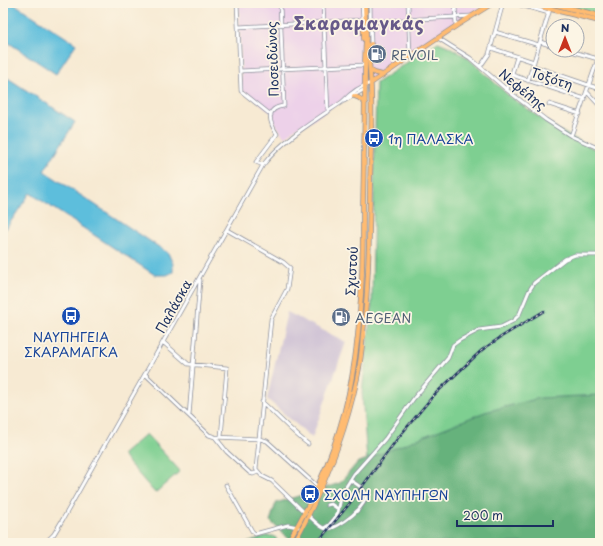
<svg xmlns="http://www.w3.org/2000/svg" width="603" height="546" font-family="'Playpen Sans',sans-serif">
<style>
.built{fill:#edd1e9}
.industrial{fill:#ccbfd4}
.green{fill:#7ecf91;stroke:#4c7f78}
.forest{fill:#66b27b;stroke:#40706c}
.water{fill:#5dbedc;stroke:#3c769d}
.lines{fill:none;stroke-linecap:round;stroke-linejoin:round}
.stream{stroke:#5dbedc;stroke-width:1}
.minor-casing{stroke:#898c98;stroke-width:4.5}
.major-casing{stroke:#898c98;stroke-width:5.5}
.highway-casing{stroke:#898c98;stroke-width:6}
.minor{stroke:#fff;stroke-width:3}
.major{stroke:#ffbb71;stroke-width:4}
.highway{stroke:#ffbb71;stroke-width:4.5}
.rail-casing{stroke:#1b2f5e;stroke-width:2.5}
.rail{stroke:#fcf5e5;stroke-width:1;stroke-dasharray:3;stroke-linecap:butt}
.labels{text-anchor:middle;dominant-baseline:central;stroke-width:3.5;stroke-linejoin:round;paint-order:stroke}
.service-label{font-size:13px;fill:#4e5e75;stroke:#fcf5e5;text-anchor:start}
.street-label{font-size:13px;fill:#1b2f5e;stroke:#fcf5e5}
.transit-label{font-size:13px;fill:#164399;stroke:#fcf5e5;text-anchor:start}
.district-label{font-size:17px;font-weight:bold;letter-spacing:1px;fill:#665989;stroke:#fcf5e5}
</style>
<rect width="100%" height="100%" fill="#fcf5e5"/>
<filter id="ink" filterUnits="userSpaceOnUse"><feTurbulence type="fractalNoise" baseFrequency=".025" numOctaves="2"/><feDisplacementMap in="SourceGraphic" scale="8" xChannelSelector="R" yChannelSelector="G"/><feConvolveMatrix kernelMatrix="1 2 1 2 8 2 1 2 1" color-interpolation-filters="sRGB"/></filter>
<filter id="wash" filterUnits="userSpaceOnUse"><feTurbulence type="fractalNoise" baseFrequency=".012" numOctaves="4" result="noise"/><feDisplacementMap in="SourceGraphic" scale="16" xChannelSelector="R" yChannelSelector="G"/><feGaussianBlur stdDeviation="0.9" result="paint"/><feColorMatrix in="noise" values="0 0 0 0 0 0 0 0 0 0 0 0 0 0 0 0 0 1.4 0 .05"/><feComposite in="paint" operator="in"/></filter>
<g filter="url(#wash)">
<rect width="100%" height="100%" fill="#f7ead3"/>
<path class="built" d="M239,3H487L306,124H302L284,137L273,119L274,115L248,93L242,91Z"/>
<path class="industrial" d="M287,312L346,342L312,438L267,399Z"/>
<path class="green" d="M520,3H600V14L524,5Z
M438,42L448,46L468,58L508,95L553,127L600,152V543H337L369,487L362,393L372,302L376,83Z
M146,434L180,471L155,493L122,455Z
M266,536H273L276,538L277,543H247Z"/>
<path class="forest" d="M600,395V543H287L290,540L270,521L276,503L340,483L357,463L485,412L540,398Z"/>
<path class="water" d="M3,3H13L76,44L56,74L3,39Z
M3,75L75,122L44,171L168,253L173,264V272L167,275H155L30,193L3,233Z"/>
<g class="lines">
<path class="stream" d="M578,3L600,8"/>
</g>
</g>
<g filter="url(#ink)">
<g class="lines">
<g class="minor-casing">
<path id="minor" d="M237,3L241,91L271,115
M323,3L328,112
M370,3L371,44
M408,3L410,57
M455,3L456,26
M513,3L549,13
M370,22L471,16
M238,27L363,20L362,3
M495,32L539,45
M438,38L470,58L507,90L546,120L571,136L600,149
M540,42L553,46
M491,48L534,62
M567,50L598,59
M533,66L600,89
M480,67L489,54L503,3
M240,71L365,65
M512,75L585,99
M528,81L550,9
M507,90L517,57
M587,92L600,106
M344,101L365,89
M549,104L580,114
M571,136L600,53
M263,165L256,162L277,134C269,122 265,108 284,106L280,3
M227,230L283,262L290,268L287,289L271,319L256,469L262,476L272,481L305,513
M164,343L188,364L227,368L221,437
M145,374L209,435L215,437L260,439L267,441L317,486
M262,402C278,416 291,431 308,444
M189,416L200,280
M215,437L227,452L250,473L253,474L258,472
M226,485L252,531L255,534L288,525L298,527
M327,505L331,504L338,509
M309,516C313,520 321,528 326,529C337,530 372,504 365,492C362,487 355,483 350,480
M324,528L329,525L334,519L338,512L342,493L354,474L385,439L414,398L448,358L453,345L460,340L479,330L501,327L513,321L519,315L529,291L534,283L565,259L575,255H600
M45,543L54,534L63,519L263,165C282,140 317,119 342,102C350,94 360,86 371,83"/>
</g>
<g class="major-casing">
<path id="major" d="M363,20L364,39
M370,53L371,44
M370,70L375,73L383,75
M371,83L456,26L493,3
M354,96L359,98L365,103
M287,543C318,493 342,435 352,377C362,321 363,262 363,205C364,157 365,108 365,60L366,35L365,3
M294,543C323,490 344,439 357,379C360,365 362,349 363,334C369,285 369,235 370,186C371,139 374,91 367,44"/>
</g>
<g class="highway-casing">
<path id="highway" d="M527,3L600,21
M550,3L600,16"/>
</g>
<use href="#minor" class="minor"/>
<use href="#major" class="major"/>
<use href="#highway" class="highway"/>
<g class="rail-casing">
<path id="rail" d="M317,543L350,503L398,438L433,396L482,350L501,337L544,311"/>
</g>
<use href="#rail" class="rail"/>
</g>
</g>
<defs>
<g id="fuel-disc" transform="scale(1)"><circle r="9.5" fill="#5c6f8a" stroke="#fcf5e5"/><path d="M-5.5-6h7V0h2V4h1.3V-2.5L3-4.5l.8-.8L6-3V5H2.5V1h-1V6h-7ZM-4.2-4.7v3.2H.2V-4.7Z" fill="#fff"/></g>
<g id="bus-disc" transform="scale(1)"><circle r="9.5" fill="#1a4fb4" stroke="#fcf5e5"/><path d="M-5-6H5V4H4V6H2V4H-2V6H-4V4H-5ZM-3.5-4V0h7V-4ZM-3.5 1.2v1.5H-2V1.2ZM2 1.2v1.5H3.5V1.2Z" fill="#fff"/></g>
</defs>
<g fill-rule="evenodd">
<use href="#fuel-disc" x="377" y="54"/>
<use href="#bus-disc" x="374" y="138"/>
<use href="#bus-disc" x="71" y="316"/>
<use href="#fuel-disc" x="341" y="317"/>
<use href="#bus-disc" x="310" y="494"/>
</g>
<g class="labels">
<g class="service-label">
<text x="391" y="54">REVOIL</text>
<text x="355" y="317">AEGEAN</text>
</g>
<g class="street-label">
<text transform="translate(272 59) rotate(-92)">Ποσειδώνος</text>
<text transform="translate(552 78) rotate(18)">Τοξότη</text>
<text transform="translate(523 89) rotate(39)">Νεφέλης</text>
<text transform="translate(351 271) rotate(-87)">Σχιστού</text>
<text transform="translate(173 306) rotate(-61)">Παλάσκα</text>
</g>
<g class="transit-label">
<text x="388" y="138">1η ΠΑΛΑΣΚΑ</text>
<text x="71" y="336" text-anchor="middle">ΝΑΥΠΗΓΕΙΑ<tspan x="71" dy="15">ΣΚΑΡΑΜΑΓΚΑ</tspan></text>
<text x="324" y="494">ΣΧΟΛΗ ΝΑΥΠΗΓΩΝ</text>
</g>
<g class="district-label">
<text x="359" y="23">Σκαραμαγκάς</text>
</g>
</g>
<rect width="603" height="546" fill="none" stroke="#fcf5e5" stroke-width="16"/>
<g transform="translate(565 38)"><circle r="19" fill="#fcf5e5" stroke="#a2a6af"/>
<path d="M0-3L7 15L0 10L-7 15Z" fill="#c8321e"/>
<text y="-6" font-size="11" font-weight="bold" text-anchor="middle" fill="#1b2f5e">N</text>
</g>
<path d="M457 520v6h96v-6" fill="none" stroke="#1b2f5e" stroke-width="2"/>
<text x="463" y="520" font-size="12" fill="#1b2f5e" stroke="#fcf5e5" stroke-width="3" paint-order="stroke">200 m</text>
</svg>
